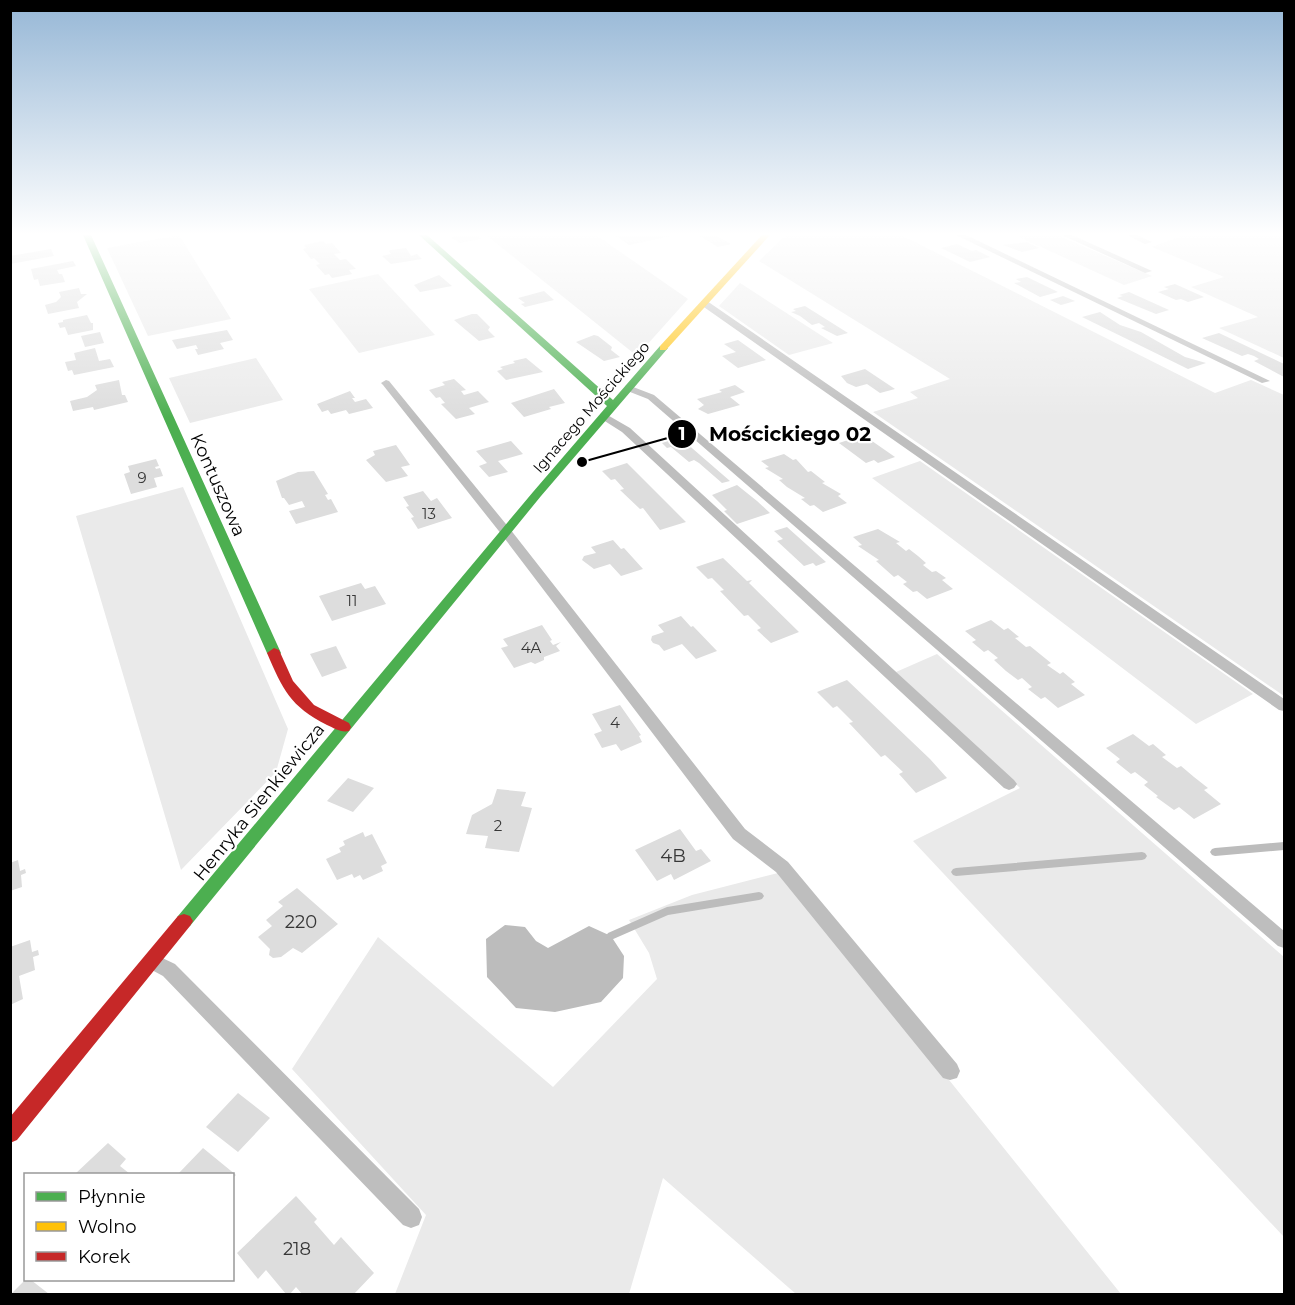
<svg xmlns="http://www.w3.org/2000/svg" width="1295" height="1305" font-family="Montserrat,sans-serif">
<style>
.green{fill:#eaeaea}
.water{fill:#bcbcbc}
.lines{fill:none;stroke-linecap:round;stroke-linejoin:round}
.stream{fill:#bcbcbc;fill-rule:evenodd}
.building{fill:#ddd}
.lane{fill:#bebebe;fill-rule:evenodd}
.fast{fill:#4caf50;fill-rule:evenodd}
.slow{fill:#ffc107;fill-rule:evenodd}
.jam{fill:#c62828;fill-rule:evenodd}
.labels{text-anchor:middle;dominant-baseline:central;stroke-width:4.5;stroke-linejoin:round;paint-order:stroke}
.far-street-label{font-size:15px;fill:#000;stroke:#fff}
.number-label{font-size:15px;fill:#373737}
.street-label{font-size:18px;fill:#000;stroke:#fff}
.near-number-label{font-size:18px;fill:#373737}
.leader{fill:none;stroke:#000;stroke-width:2}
.callout-dot{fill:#000;stroke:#fff;stroke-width:2}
.mark-label{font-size:18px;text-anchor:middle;font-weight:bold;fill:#fff}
.callout-label{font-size:20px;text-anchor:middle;font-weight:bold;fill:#000;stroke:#fff;stroke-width:4.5;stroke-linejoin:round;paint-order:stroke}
</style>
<rect width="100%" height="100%" fill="#fff"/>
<path class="green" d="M179,235L231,319L148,336L107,248Z
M486,235H596L688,299L637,356Z
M786,235H901L1215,393L1251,380L1284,395V696L873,412L918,398L910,392L950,379L759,261Z
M1015,235H1057L1152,276L1124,285Z
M1179,235H1278L1284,237V358L1219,328L1258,317L1191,287L1224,277L1152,247L1182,236Z
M378,274L435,335L359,353L309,289Z
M740,283L833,343L789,355L719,306Z
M256,358L283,400L190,423L169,378Z
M920,461L1253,694L1196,724L872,478Z
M183,487L288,729L276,772L181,870L76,516Z
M937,654L1284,957V1237L913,841L1020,788L896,672Z
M782,872L1121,1294H796L663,1178L629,1294H395L426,1215L292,1069L378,937L553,1087L657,979L649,953L629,920L692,895Z"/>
<path class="water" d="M505,925L525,927L536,941L548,948L589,926L611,936L624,956L623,978L601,1002L555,1012L516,1008L487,977L486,939Z"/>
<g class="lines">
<path class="stream" d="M1284,842V850L1215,856L1212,855L1210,852L1212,849L1215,848Z
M1142,852L1145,853L1147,856L1145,859L1142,860L956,876L953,875L951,872L953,869L956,868Z
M759,892L762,893L764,896L762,899L759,900L668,915L611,940L608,939L606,936L608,933L667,907Z"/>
</g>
<path class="building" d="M459,235H476L481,239L459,243L451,237Z
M621,235H671V236L629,245L616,236Z
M698,235H715L731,244L718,247Z
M323,241L326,244L332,243L341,253L334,254L340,260L346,259L356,269L349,270L352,274L332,278L329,274L325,275L316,265L320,264L314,258L311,259L303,249L306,248L304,245Z
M1027,242L1039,248L1022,252L1003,245Z
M957,244L972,251L976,250L990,257L970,262L941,248Z
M406,248L411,256L417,254L422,259L391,264L382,256L391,254L389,251L391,250Z
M51,249L54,256L10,264V256Z
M73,261L76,266L57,270L59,274H62L65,282L40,286L38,279L34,280L31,269Z
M439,275L452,286L420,292L414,285Z
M1027,277L1058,292L1040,297L1014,283L1021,282L1016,279Z
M1175,284L1204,297L1188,302L1181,299L1176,300L1158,292L1169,289L1164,287Z
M79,288L81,294H87L77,302L79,308L48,314L45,305L56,302L61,297L59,292Z
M544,291L554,300L525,307L521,304L525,303L518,298Z
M1129,292L1169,310L1156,314L1117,298L1123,296L1119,295Z
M1063,296L1075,301L1061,305L1050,300Z
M805,306L848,333L837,336L821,328L825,327L819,323L812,325L800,316L791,312L796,311L793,309Z
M1100,312L1120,325L1141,332L1185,357L1206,363L1188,369L1082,317Z
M472,314H477L490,327L488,330L495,337L479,341L454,320Z
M87,315L91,323H93V330L68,335L65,327L60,328L58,323L63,322V320Z
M227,330L233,340L220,343L224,349L198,355L195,349H198L196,345L177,349L172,340Z
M100,332L104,343L85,347L81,336Z
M1219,333L1284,364V377L1254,361L1259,359L1254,356L1248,354L1242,356L1202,338Z
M594,335L598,336L612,347L611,350L620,357L604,361L576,342Z
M738,340L766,360L738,368L722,356L736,352L724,344Z
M95,348L99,361L110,359L114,367L74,375L72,370L68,371L65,362L76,360L74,353Z
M526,358L543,372L506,380L497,371L503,369L500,367L515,363L513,361Z
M865,369L895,389L880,393L867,384L856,387L847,383L841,376Z
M454,379L466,390L461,391L464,395L478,391L489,402L469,408L475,414L456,419L441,404L445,403L440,397L436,398L429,390L445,385L442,382Z
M119,380L122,395H125L128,402L94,410L93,407L73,411L70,401L87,397L97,390L95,385Z
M735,385L745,392L730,397L740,405L708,414L698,409L704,405L697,399L722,392L719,390Z
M554,389L565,403L549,407L551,409L524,417L511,403Z
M350,391L355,398H352L355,402L366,399L373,408L349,414L346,410L331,414L328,410L322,412L317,404Z
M863,435L872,441L895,457L878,463L874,460L866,463L839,443Z
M681,437L687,441L685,442L730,481L722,483L699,463L694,460L689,462L671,447L667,448L662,443Z
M511,441L523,454L498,461L508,472L489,477L479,466L487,463L476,451Z
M396,445L410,465L401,467L408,476L386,482L366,460L375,455L373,451Z
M784,454L793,460L796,459L808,472L811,471L825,482L822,483L841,494L838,496L847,503L823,512L814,505L810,506L801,499L805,498L787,487L779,480L783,479L765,468L769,467L761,461Z
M156,459L159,466L155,467L156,469L160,468L163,476L154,478L157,487L131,494L124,474L130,472L128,466Z
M627,463L686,522L660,530L643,508L640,509L620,490L624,489L615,479L611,480L602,471Z
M314,471L328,494L325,495L328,500L331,499L338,512L296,524L289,511L305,507L302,501L289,505L284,498H282L276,481L298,472Z
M737,485L757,501L770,513L737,524L724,511L727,510L712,495Z
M423,491L431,501L437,498L452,518L418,529L411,518L414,517L406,507L409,506L403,497Z
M787,527L826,562L816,566L813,563L804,566L777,541L783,539L774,531Z
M878,529L900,542L896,543L906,551L909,549L918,556L926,563L923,565L932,572L936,571L946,578L942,580L953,589L927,599L917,591L913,592L903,584L907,582L898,575L894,577L876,561L879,560L858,546L862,545L853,537Z
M613,540L621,549L624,548L643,569L621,576L610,564L594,569L582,560L584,556L596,553L591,547Z
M723,558L747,581L752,580L749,583L799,632L771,643L757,630L761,628L748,615L744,616L720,591L724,590L712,578L708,579L696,567Z
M361,583L365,589L375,586L386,604L332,621L319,596Z
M681,616L691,627L693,626L717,651L696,659L682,644L664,651L659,645L653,643L651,640L652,636L664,632L658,625Z
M991,620L1004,630L1008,628L1019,637L1015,638L1026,647L1030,646L1051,663L1047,665L1060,674L1063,672L1075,682L1071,684L1085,695L1058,708L1045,697L1041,699L1028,689L1032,687L1022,678L1018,680L1006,671L994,660L998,658L988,650L984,652L972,642L976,640L965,631Z
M542,625L552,640L550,641L553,645L561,642L556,646L560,651L544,657V660L535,664L531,662L514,668L501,648L508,646L503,639Z
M336,646L347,668L322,677L310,654Z
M847,680L930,759L947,778L916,793L899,774L903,772L885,755L881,757L849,723L853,722L837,706L833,708L817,692Z
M620,705L641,735L639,736L642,742L621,751L616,744L602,748L594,734L602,731L592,714Z
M1133,734L1149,746L1153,744L1166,755L1162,757L1177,768L1181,766L1194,777L1208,788L1204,790L1221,804L1194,819L1179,807L1174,810L1156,797L1158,796L1144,785L1148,782L1135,772L1131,774L1116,762L1120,759L1106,748Z
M348,778L374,788L353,812L327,801Z
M497,789L526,792L521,806L532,808L519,852L485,848L488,836L466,834L472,815L492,804Z
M680,829L696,851L701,849L711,861L674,880L671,874L657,881L635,850Z
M363,832L365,837L372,834L387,863L381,866L383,871L363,880L360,875L354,878L352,874L337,880L326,859L341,852L339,848L345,845L343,841Z
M18,860L20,871L25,869L26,873L21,875L22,887L10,891V863Z
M297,888L338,924L302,953L293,948L281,957L273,958L269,955L270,949L258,937L272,926L266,920L283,906L278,902Z
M30,940L32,952L38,950L39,955L33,957L35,970L19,976L23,999L10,1005V947Z
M238,1093L270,1118L238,1152L206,1127Z
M108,1143L126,1159L120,1166L130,1174H75Z
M203,1148L236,1175L232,1179V1174H178Z
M296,1196L317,1219L314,1222L334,1245L341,1237L374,1273L354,1294H302L296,1287L290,1294H286L266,1270L258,1279L237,1253Z
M25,1280H31L49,1294H11Z"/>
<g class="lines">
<path class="lane" d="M956,235H966L1270,381L1262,383Z
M1062,235H1072L1152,271L1145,273Z
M1127,235H1137L1152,242L1145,244Z
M701,301H707L1284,699V711L1279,710L701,305Z
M386,380L389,381L510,529L745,829L788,862L957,1064L960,1071L957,1078L950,1080L943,1078L776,872L733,839L502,535L383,385L381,383Z
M628,385L654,395L1284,931V948L1278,946L648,399L625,390V386Z
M604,413L630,428L1014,780L1017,784L1014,788L1009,790L1004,788L622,432L600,418V414Z
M156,955L175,964L419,1209L422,1217L419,1225L411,1228L403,1225L163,976L150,969L147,963L150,957Z"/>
<path class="fast" d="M83,235H91L281,653L279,656L274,658L267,653Z
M419,235H427L613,400L660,346L668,348L541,496L190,926L184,928L178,926L175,921L178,916L533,492L607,406Z"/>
<path class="slow" d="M762,235H770L666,350H660V346Z"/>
<path class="jam" d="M274,648L279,650L293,681L314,705L349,723L351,727L349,731C341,733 334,728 327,725C290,706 283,690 267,653Z
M184,914L190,916L193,921L190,926L17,1140L10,1143V1117L178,916Z"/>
</g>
<linearGradient id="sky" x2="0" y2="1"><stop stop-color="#96b7d6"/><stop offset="0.56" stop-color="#fff"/><stop offset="1" stop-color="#fff" stop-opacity="0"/></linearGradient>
<rect width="1295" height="418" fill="url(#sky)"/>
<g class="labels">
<g class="far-street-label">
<text transform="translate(591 407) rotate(-49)">Ignacego Mościckiego</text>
</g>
<g class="number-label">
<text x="142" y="477">9</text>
<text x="429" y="513">13</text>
<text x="352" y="600">11</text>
<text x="531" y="647">4A</text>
<text x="615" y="722">4</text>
<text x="498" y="825">2</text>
</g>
<g class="street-label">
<text transform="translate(218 485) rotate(66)">Kontuszowa</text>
<text transform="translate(259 802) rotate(-51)">Henryka Sienkiewicza</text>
</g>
<g class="near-number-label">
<text x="673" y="856">4B</text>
<text x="301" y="922">220</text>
<text x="297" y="1249">218</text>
</g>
</g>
<path class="leader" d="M582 462L682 434"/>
<g class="callout-dot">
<circle cx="582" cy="462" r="6"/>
<circle cx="682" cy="434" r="15"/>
</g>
<g class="mark-label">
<text x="682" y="440">1</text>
</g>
<g class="callout-label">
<text x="790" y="441">Mościckiego 02</text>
</g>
<rect width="1295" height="1305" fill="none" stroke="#000000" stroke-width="24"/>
<rect x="24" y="1173" width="210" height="108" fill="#ffffff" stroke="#999999" stroke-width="1.5"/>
<rect x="36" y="1192" width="30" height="9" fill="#4caf50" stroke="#999999" stroke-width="1.5"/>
<text x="78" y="1203" font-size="18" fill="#000000">Płynnie</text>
<rect x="36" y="1222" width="30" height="9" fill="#ffc107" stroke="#999999" stroke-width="1.5"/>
<text x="78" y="1233" font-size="18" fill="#000000">Wolno</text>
<rect x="36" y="1252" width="30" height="9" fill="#c62828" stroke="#999999" stroke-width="1.5"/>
<text x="78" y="1263" font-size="18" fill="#000000">Korek</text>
</svg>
